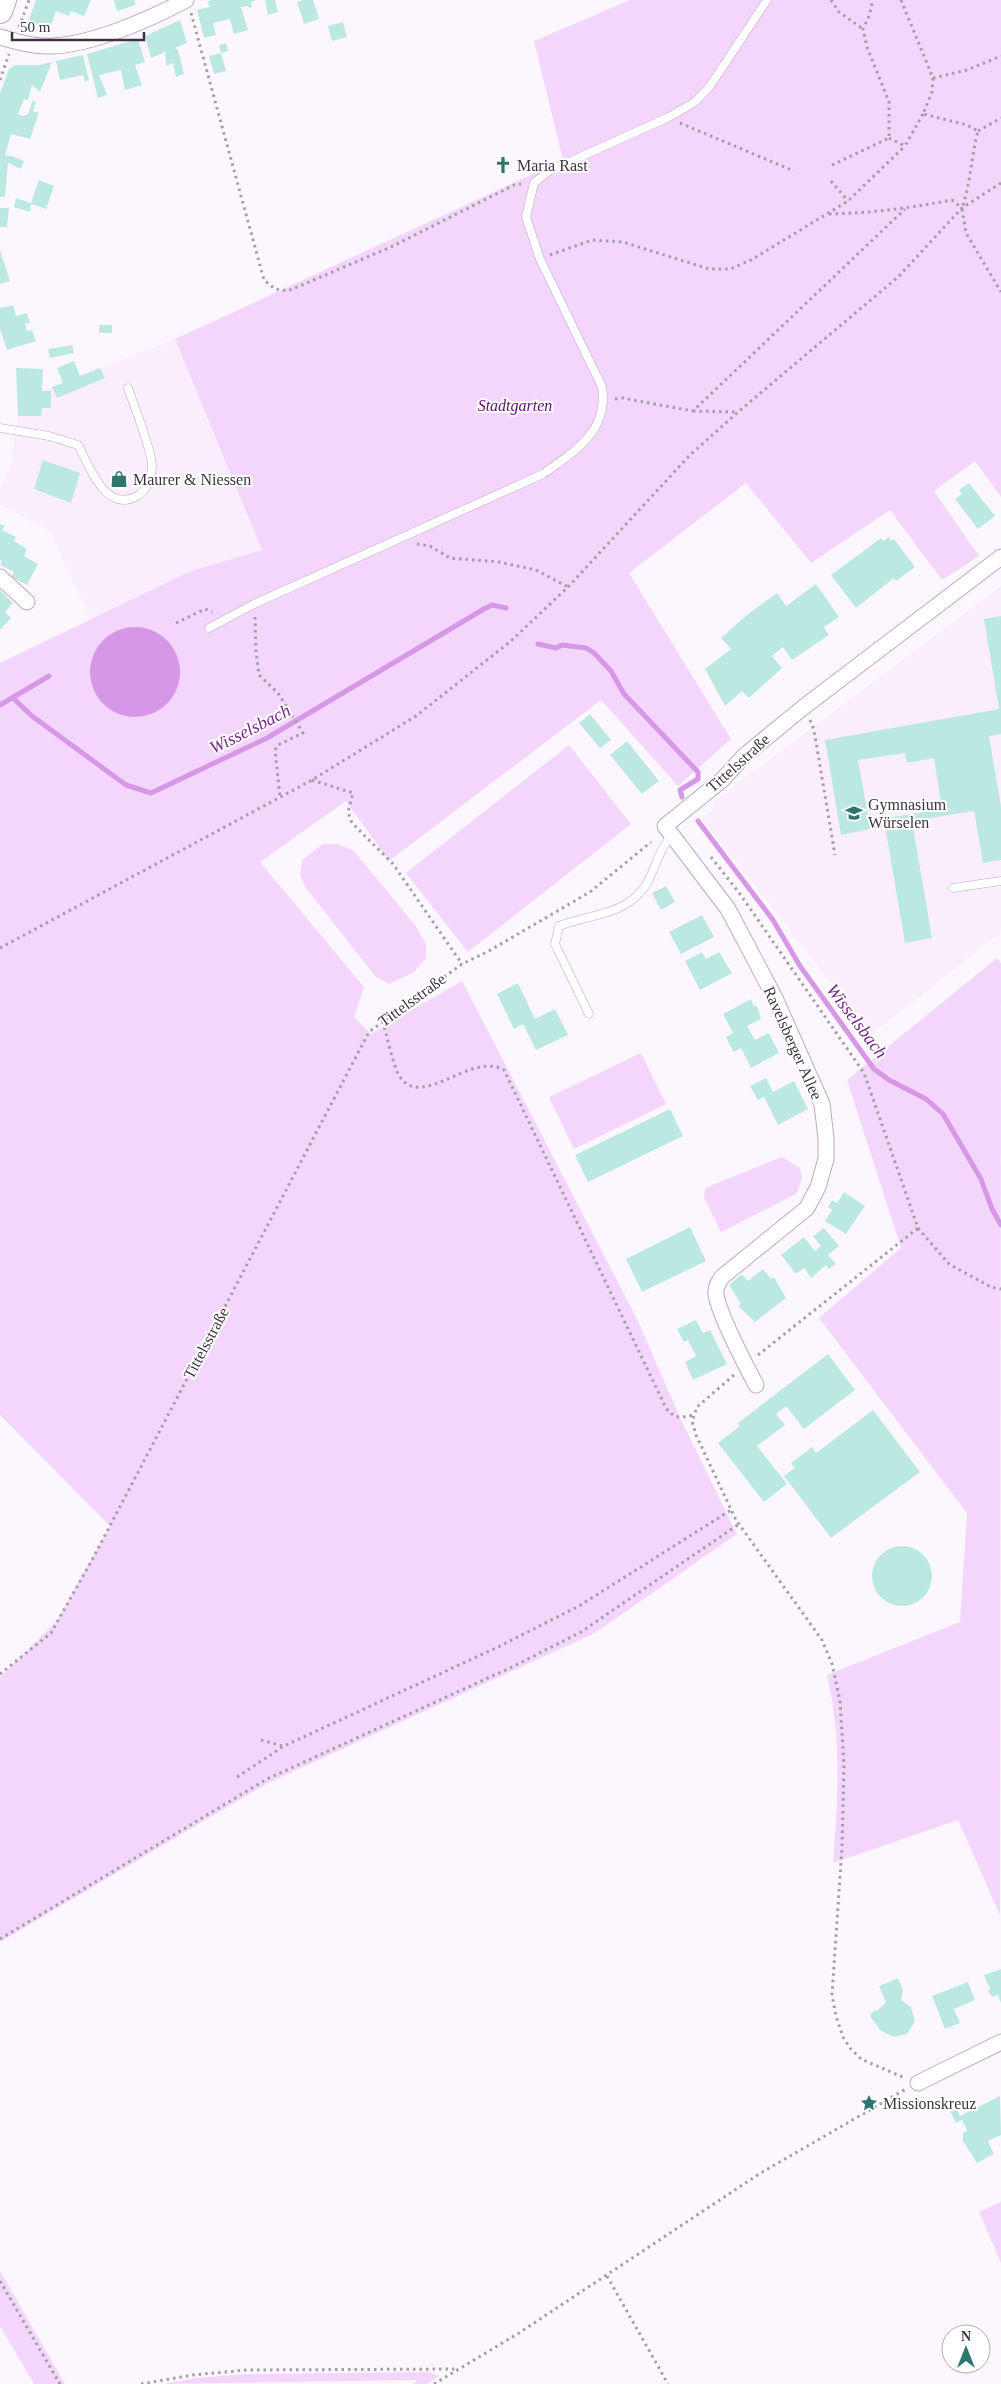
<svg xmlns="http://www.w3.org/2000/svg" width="1001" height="2384" font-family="'Times New Roman',serif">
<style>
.built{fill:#faeefd}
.green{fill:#f4d5fc}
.water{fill:#d698e6}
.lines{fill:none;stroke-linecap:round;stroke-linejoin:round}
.stream{stroke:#d698e6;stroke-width:5}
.building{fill:#bbe9e2;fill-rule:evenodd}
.lane-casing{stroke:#bfa8c5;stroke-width:9}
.street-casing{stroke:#bfa8c5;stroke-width:17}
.primary-casing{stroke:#bfa8c5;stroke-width:26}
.path{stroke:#a49ea7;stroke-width:3;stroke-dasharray:2.5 4;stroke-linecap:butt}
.lane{stroke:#fff;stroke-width:8}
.street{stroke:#fff;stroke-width:15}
.primary{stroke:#fff;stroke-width:24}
.labels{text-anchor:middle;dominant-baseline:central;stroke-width:4;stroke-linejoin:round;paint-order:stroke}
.poi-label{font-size:16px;fill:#3d3440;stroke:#fff;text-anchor:start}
.park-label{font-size:16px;font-style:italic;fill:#5d0f6e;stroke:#fff}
.street-label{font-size:16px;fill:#3d3440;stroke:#fff}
.water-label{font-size:18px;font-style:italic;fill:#752b87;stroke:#fff}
</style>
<rect width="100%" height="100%" fill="#fcf7fe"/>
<path class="built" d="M175,339L262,550L191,571L91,620L50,531L0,505V489L10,469L18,416V390L43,391Z
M1001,586V932L872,1034L701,818L714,809L713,802Z"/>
<path class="green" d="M630,0H1001V497L975,461L934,491L979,556L942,580L890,510L811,563L746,483L629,573L731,739L678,786L601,700L389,861L346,801L260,862L364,987L354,1017L371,1034L462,981L637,1319L681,1420L737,1534L595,1633L268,1783L0,1942V1677L56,1622L110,1526L0,1415V663L191,571L262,550L175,339L563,160L534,41Z
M569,745L631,824L468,952L406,873Z
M323,844H338L354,851L415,925L426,944V958L414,972L389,984L375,976L306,888L300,875L302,860Z
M997,958L1001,963L1000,1915L958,1820L833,1863C838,1800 842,1737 827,1675L960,1622L967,1513L819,1318L901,1248L847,1080Z
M641,1053L666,1104L574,1149L549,1097Z
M782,1157L800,1168L802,1179L796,1194L721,1232L704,1197L705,1188Z
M1001,2202V2263L979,2212Z
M0,2271L65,2384H34L0,2326Z
M429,2372L439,2376L427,2384H413L418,2380L164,2384L195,2378L246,2374Z"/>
<path class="water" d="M90 672a45 45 0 1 1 90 0a45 45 0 1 1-90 0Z"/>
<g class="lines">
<path class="stream" d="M538,644L556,648L562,645L586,648L594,653L611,671L624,694L698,772V779L680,790L682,797
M13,698L32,716L126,785L151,793L267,738L484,609L492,605L506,608
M0,705L49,676
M698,821L773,920L800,966L874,1069L889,1080L926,1099L943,1114L981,1179L992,1209L1001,1225"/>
</g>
<path class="building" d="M36,0H91L84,16L71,11L69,16L56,11L49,30L28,22Z
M114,0H134L136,5L117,11Z
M213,0H257L251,2L252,7L249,8L248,6L241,7L248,30L234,34L230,19L213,23L216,35L204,38L197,10L209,7L208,1Z
M265,0H275L278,12L268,15Z
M303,0H313L319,19L304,24L297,2Z
M180,20L187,43L175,48L178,50L184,74L176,77L173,63L166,66L165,52L151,58L145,36Z
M343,22L347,37L332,41L328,26Z
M138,39L145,62L135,65L142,85L125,90L121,70L99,75L107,95L98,98L87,54Z
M226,43L228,51L221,53L226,71L214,74L209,56L221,53L219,45Z
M83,55L89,80L85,82L83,75L60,80L56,61Z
M52,62L40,92L32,85L28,100L24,99L18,114L23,116L28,114L33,100L36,102L33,111L39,113L30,139L11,134L5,156H12L24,161L21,169L8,163L5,197H0V93L9,69L15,65H39Z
M39,180L54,186L46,209L31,204L30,212L14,207L16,198L31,203Z
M0,208H9L7,227H0Z
M0,250L10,281L0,284Z
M13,305L16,316L27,313L30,323H25L27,331L32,330L36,341L7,350L0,329V308Z
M99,325H112V333H99Z
M72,345L74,353L50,358L48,349Z
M74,361L80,376L100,368L105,378L57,398L52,387L63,383L57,368Z
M16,368L43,369L42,391H51V408H42L41,416H18Z
M43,460L80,473L71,503L34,489Z
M969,483L995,516L978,529L955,499L962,494L959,490Z
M0,524L5,526L2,530L16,537L14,541L27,549L24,556L38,564L27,585L11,577L14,572L0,565L2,561L0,560Z
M889,537L891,541L894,539L915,567L896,581L894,578L856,608L831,575L881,538L883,541Z
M816,584L839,617L824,627L829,635L792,660L783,647L772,656L782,668L749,698L742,691L725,706L705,669L731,649L721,638L748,614L777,593L786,606Z
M0,590L13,603L5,612L11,618L0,630Z
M1001,616V734L989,736L1001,806V860L983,863L974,811L912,821L932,938L905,943L885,826L841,835L825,740L999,709L984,619ZM905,753L907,763L934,758L942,809L869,821L858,760Z
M590,714L611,740L600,748L579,723Z
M627,741L659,781L642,794L610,755Z
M666,886L675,902L661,910L652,893Z
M702,915L714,937L681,954L669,932Z
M702,952L706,959L719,952L732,973L700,990L685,961Z
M518,983L535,1019L555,1009L568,1035L536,1050L523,1024L514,1029L497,994Z
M751,999L754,1006H757L761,1019L747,1026L755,1040L769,1033L779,1053L751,1068L741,1048L734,1052L730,1045L726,1037L733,1033L723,1014Z
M766,1078L773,1092L794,1081L808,1109L778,1125L764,1097L758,1100L750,1086Z
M670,1109L683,1136L588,1182L575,1155Z
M844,1192L865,1206L846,1234L825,1221L832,1210L828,1207L832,1200L837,1203Z
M690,1227L706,1261L642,1292L626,1259Z
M824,1228L839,1246L828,1255L836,1264L829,1269L826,1265L811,1278L804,1268L796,1274L781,1255L804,1237L815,1251L821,1246L813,1236Z
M763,1269L771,1279L774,1277L786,1298L755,1322L738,1306L741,1304L729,1285L742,1274L748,1281Z
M696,1320L703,1333L710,1330L727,1364L693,1380L685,1362L696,1356L688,1340L684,1342L677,1329Z
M828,1354L855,1390L804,1429L786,1406L776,1414L785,1425L757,1446L787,1484L764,1502L718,1443L740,1426L738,1423Z
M873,1410L920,1472L831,1538L784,1476L795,1468L791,1463L812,1447L816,1453Z
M872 1576a30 30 0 1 1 60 0a30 30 0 1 1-60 0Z
M1001,1969V2003L998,1995L992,1997L988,1991L990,1989L984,1975Z
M898,1978L903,1990L901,2000L911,2007L915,2021L907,2034L893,2037L880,2030L870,2016L872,2012L878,2010L886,2002L879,1986Z
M968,1982L975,2000L954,2009L960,2023L945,2029L932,1996Z
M1000,2096L1001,2135L988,2141L994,2154L977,2163L963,2141V2133L967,2130L962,2120L956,2123L950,2111L956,2107L960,2116Z"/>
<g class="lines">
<g class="lane-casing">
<path id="lane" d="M0,428L49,436L78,445C89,465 105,514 137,496C147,491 152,477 152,466C152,450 134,406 128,388
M209,628L254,604L543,474C575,451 609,431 602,387L540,259L526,217L534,183L549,171L669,117L695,102L710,86L767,0
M953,888L1001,881
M589,1014L555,944L559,926C590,914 629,915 647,883C657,865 658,851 672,835"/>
</g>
<g class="street-casing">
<path id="street" d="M0,37C17,42 35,47 53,46C94,44 150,19 186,0
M0,577L27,602
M756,1385C745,1364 720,1317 716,1295C715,1288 718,1283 722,1277L807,1208L818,1187L826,1159V1138L822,1104L775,998L728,909L665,826L722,780L744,756L805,706L1001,557
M918,2083L1001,2042"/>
</g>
<g class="primary-casing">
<path id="primary" d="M0,11L4,0"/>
</g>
<path class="path" d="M831,0L839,12L863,29
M901,0L933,78L932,92L923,114L967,125L978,131C971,157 971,183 962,208
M191,13L264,280L275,289L288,291L393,246L514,185L521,184
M19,27L29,0
M933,78L967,70L1001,56
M0,80L9,54
M680,123L794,171
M978,131L1001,118
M889,138L905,146L923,114
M832,165L889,138V102L867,47L863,29L869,16L873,0
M831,181L848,201
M962,209L966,233L1001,292
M829,214C871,213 910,208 952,200L962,208
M550,255L592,240L623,242L709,269H730L751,260L848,201L905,146
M615,399L622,398L693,411L905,209
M693,411L737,412
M417,544L430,546L450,558L499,562L536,570L568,587
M255,617L256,652L259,675L278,693L303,733L278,745L275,750L280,797
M176,623L205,609L212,612
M810,720L814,730L835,855
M312,780L353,793L348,812L352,823L393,864L462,964
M711,857L740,894L864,1073L918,1228L949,1264L991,1287L1001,1289
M0,948L312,780L416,716L511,641L568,587L690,455L738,412L898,277L962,208L1001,183
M383,1021C386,1033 394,1069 400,1077C423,1110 471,1051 504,1070L666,1408C675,1419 680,1418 693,1415
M758,1355L918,1228
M734,1375L697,1407L692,1421L696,1435L736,1520L822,1640L832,1664L840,1701L844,1765L842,1847L832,1995L836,2016L843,2037L850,2048L861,2059L905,2078
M0,1674L51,1633L92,1560L369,1032L462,964L487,952L590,892L651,842
M261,1740L283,1746
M237,1777L284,1746L498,1647L579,1606L731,1510
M0,1939L267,1779L512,1667L581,1632L739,1524
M607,2276L668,2384
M0,2281L60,2384
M141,2384L193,2375L246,2370L457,2369
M434,2384L519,2333L759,2174L906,2089"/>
<use href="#lane" class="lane"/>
<use href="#street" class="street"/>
<use href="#primary" class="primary"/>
</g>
<defs>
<g id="church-bare" transform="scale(1.35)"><path d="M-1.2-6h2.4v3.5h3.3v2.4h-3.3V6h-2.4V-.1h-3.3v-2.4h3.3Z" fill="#2e756e" stroke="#fff" stroke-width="2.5" paint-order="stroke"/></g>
<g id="shop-bare" transform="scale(1.35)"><path d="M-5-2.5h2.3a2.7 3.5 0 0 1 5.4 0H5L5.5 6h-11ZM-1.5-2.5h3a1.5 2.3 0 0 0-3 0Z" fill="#2e756e" stroke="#fff" stroke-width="2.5" paint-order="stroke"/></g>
<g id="school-bare" transform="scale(1.35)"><path d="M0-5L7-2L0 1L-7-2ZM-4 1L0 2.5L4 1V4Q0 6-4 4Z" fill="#2e756e" stroke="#fff" stroke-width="2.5" paint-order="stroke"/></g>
<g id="sight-bare" transform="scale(1.35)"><path d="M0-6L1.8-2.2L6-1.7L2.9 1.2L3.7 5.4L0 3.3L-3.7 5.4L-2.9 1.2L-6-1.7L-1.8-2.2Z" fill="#2e756e" stroke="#fff" stroke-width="2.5" paint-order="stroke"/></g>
</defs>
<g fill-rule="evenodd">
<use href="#church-bare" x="503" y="165"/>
<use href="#shop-bare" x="119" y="479"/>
<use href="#school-bare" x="854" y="813"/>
<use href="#sight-bare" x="869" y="2103"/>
</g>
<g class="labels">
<g class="poi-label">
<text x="517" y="165">Maria Rast</text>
<text x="133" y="479">Maurer &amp; Niessen</text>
<text x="868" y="804">Gymnasium<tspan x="868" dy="18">Würselen</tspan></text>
<text x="883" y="2103">Missionskreuz</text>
</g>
<g class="park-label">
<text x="515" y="405">Stadtgarten</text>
</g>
<g class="street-label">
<text transform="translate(738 763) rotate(-42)">Tittelsstraße</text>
<text transform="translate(412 1000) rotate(-36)">Tittelsstraße</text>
<text transform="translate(793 1043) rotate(66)">Ravelsberger Allee</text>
<text transform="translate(206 1343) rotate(-62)">Tittelsstraße</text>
</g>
<g class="water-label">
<text transform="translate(250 729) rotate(-27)">Wisselsbach</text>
<text transform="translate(857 1021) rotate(53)">Wisselsbach</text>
</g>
</g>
<g transform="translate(966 2349)"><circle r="24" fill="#ffffff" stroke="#b1aeb3"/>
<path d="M0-4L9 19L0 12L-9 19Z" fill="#2e756e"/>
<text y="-8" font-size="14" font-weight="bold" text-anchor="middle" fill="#3d3440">N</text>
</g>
<path d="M12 32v8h132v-8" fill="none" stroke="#3d3440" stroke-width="2.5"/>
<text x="20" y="32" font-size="15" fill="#3d3440" stroke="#ffffff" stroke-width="4" paint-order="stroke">50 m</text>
</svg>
